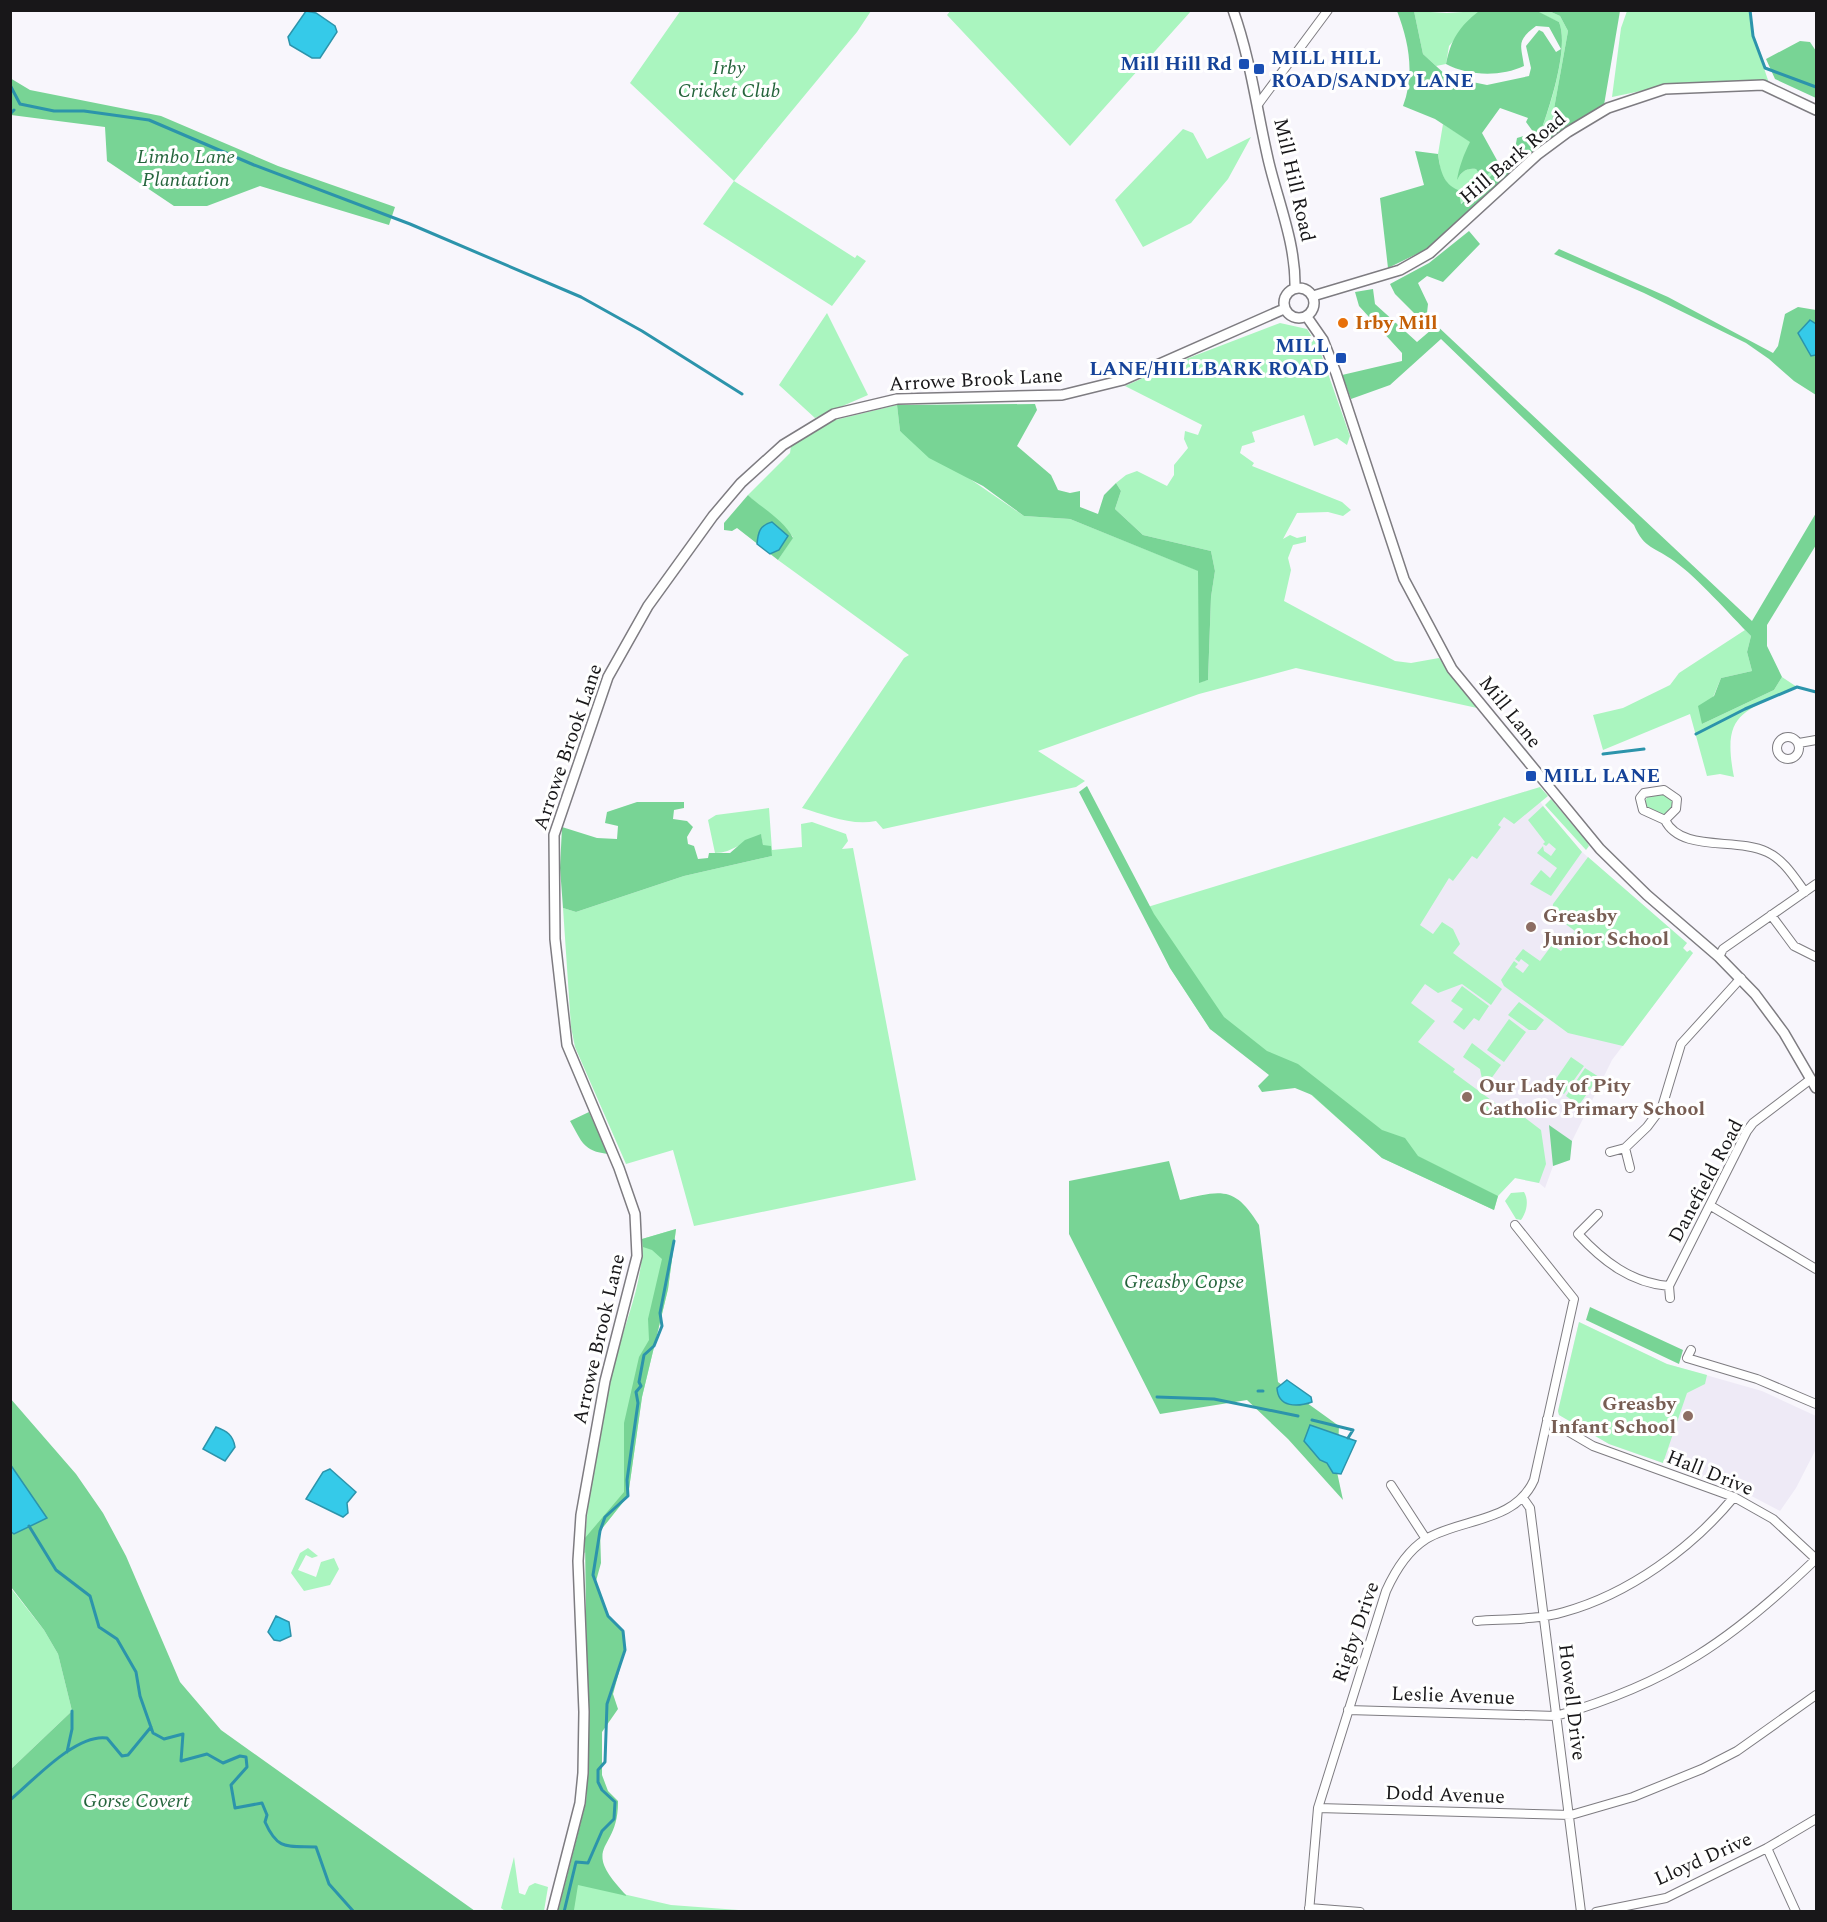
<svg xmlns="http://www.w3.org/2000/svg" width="1827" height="1922" font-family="Spectral,serif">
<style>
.built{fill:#eeeaf6}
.green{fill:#aaf5bf}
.forest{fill:#78d495}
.water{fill:#35cae9;stroke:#2c94ab;stroke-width:1.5}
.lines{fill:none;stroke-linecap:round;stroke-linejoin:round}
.stream{stroke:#2c94ab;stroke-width:3}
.minor-casing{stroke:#7e7c81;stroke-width:10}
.tertiary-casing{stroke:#7e7c81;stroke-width:12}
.minor{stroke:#fff;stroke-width:8}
.tertiary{stroke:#fff;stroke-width:9}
.transit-dot{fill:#1a4fb4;stroke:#fff;stroke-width:2}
.food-dot{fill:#e8710a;stroke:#fff;stroke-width:2}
.education-dot{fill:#8d6e63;stroke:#fff;stroke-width:2}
.labels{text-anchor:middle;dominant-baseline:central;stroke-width:6;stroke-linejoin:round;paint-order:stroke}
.transit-label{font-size:20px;font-weight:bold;fill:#164399;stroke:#fff;text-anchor:start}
.park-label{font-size:20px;font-style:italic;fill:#25653c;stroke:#fff}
.street-label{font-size:20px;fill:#181719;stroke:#fff}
.food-label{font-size:20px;font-weight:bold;fill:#c56008;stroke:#fff;text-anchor:start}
.education-label{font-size:20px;font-weight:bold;fill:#785e54;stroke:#fff;text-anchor:start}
</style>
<rect width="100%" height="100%" fill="#f8f6fc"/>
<path class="built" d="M1533,789L1543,806L1582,852L1687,943L1683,948L1687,952L1690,950L1693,953L1612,1060L1572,1141L1570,1160L1553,1166L1545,1188L1539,1183L1515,1178L1498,1196L1443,1170L1386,939L1484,804Z
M1579,1322L1667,1364L1762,1391L1816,1416V1449L1796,1488L1780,1511L1740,1490L1609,1444L1559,1415L1558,1411Z"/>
<path class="green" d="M681,10L871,11L857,32L734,181L855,258L857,255L866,261L832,306L703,224L734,181L630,83Z
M951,10H1191V11L1070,146L947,15Z
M1414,11L1447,13L1479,11L1449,46L1446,64L1436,66L1423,54Z
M1535,11H1549L1560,16L1568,31L1550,131L1542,128C1551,104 1569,46 1559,22Z
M1627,11H1750L1753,36L1769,83L1665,86L1612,97L1621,28Z
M1443,124L1471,142L1458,178C1463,170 1467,168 1476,169L1483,179L1498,162L1497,170L1460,204L1441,173L1438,154Z
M1183,129L1193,133L1207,159L1251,137L1228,179L1191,223L1143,247L1115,200Z
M827,313L868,395L815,418L779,385Z
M1280,323L1307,329L1319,348L1350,436L1347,445L1337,438L1314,446L1304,415L1252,432L1255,442L1242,446L1240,453L1254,463L1252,466L1342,502L1351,510L1343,516L1328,512L1297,513L1283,539L1290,535L1297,538L1306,536V542L1293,545L1288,558L1291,570L1284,601L1395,661L1411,663L1439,658L1477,708L1296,668L1199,694L1038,751L1085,781L1076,787L883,829L876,821C851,826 826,815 802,808L904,658L909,655L778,560L793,537C780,520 763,510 748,495L790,453L791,446L835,420L897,405L900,431L1024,516L1070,519L1199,571L1200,682L1208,680L1211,597L1215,571L1211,551L1143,535L1115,509L1121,491L1116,483L1126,475L1137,471L1167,486L1174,475V465L1188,448L1184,439L1185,431L1198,435L1202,425L1125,386L1186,359Z
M1745,630L1751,636L1747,652L1752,671L1721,678L1702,724L1774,690L1782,677L1797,687C1744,712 1721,711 1734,777L1720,774L1707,776L1690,714L1603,750L1593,715L1623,708L1670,685L1679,673Z
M1540,787L1548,796L1514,824L1504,817L1498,825L1501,827L1477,859L1472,856L1453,881L1449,878L1420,925L1433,934L1442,922L1453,929L1460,944L1453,953L1502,989L1491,1005L1462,984L1438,993L1425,984L1411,1003L1435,1021L1418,1042L1455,1069L1453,1072L1502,1108L1506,1103L1541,1130L1546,1164L1539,1183L1515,1178L1498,1196L1494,1210L1382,1158L1290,1076L1210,1029L1170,968L1141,909Z
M1659,793L1670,796L1674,800L1673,807L1664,816L1646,808L1644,803L1649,794Z
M1551,799L1587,842L1589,846L1586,850L1545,805Z
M1543,806L1582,852L1551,896L1530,884L1541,870L1550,878L1557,868L1537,853L1543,846L1544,851L1551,856L1556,849L1549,843L1546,846L1543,844L1545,842L1528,820Z
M769,808L772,850L802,847L801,824L812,822L846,834L848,841L842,849L853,848L916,1180L694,1226L673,1150L626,1164L575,1047L571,1027L563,908L576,912L684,876L772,856L763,846L761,835C744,840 733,853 715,853L708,820L716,815Z
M1588,857L1687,943L1683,948L1687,952L1690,950L1693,953L1623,1046L1568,1033L1504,986L1501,980L1514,961L1518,964L1515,967L1523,973L1529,965L1521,959L1519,962L1515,959L1523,949L1540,961L1552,945L1561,951L1575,931L1552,914L1553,904Z
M1462,986L1489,1006L1479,1021L1474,1018L1464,1030L1453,1022L1463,1009L1451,1001Z
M1519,1002L1544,1020L1536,1030H1529L1508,1015Z
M1509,1019L1526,1032L1504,1062L1487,1050Z
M1472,1043L1501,1065L1488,1083L1482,1079L1480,1069L1463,1057Z
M1571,1057L1584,1066L1564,1094L1551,1086Z
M1585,1068L1599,1077L1579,1105L1566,1096Z
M1524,1192C1529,1200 1527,1212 1521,1220L1516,1219L1505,1201L1511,1193Z
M676,1229L668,1289L642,1397L628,1496L600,1531L599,1547L584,1553C588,1487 600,1418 617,1354C627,1317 644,1279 642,1239Z
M1579,1322L1667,1364L1707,1375L1705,1384L1687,1393L1663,1463L1609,1444L1559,1415L1558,1411Z
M308,1548L318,1556L312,1558L306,1555L298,1570L316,1577L321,1562L334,1558L339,1569L330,1585L304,1591L291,1573L300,1553Z
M10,1587L44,1630L58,1654L72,1711L11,1769Z
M514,1857L519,1893L525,1895L529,1886L535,1883L548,1887L544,1911H505L501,1908Z
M566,1881L671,1905L752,1911L558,1912Z"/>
<path class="forest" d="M1535,10L1559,22C1569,46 1551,103 1542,128L1550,131L1568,31L1560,16L1549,11H1620L1604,105L1554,137L1435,245L1388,268L1380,198L1424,185L1415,151L1438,154C1440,169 1443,184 1458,190L1461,204L1497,170L1501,171L1514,154L1517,138L1534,133L1526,122L1528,118L1500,108L1482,133L1498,162L1483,180L1476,169C1466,168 1462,171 1457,180C1459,167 1464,154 1470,142L1435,119L1403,106C1415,74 1409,42 1397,11H1414L1423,54L1448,77L1487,85L1529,76L1531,68L1526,46L1539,30L1543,32L1556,52L1561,49L1549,27L1536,26C1516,41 1521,44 1524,66C1501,77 1468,76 1446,64C1451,39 1459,27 1479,11Z
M1800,41L1810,42L1816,51V98L1775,79L1766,59Z
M10,78L30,90L161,116L278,166L395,207L389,225L260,186L207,206H174L107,161L105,127L11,115Z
M1469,231L1480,244L1443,282L1427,276L1418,283L1428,304L1427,313L1433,322L1752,621L1816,513V545L1767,625V646L1782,677L1774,690L1702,724L1698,706L1714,696L1721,678L1752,671L1747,652L1751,636C1729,614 1698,578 1674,561C1655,547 1644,549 1634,525L1441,339L1390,385L1351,399L1342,375L1402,361V353L1359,306L1355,292L1373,289L1375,304L1417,342L1431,330L1395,294L1390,284L1429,263Z
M1559,249L1668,297L1773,353L1778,346L1785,314L1798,307L1816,310V395L1794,381L1769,359L1746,343L1644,293L1554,254Z
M1035,404L1037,410L1017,446L1051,475L1058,490L1070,493L1080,491V507L1098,514L1104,495L1116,483L1121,491L1115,509L1143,535L1211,551L1215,571L1211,597L1208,680L1199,683L1198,571L1070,519L1024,516L983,486L929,458L900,431L897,405Z
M748,495C763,509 784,520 793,538L778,560L737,528L732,531L724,530V523Z
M1087,786L1154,914L1224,1017L1267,1051L1298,1064L1382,1130L1405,1138L1418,1156L1498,1196L1494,1210L1382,1158L1312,1095L1295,1088L1262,1092L1258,1086L1269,1075L1210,1029L1170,968L1079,792Z
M637,802H684V808L674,810L673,819L687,821L693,827L687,837L688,844L694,846L698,859L708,858L709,853H730L745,840L761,834L763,845L771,846L772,856L684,876L576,912L563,908L560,868L562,827L597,838L617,839L618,826L605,823L607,812Z
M589,1112L608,1154C583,1151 582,1142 570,1121Z
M1549,1125L1572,1141L1570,1160L1553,1166Z
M1169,1161L1180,1200C1222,1190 1235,1186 1259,1225L1278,1382L1339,1426L1337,1472L1343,1500L1288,1439L1247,1400L1160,1414L1069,1234V1181Z
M676,1229L668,1289L642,1397L628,1496L600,1531L601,1563L596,1581L608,1616L623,1631L625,1650L613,1694L618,1709L602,1732V1775L608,1791L618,1801C619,1854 577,1843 627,1896L578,1885L574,1910L558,1912L586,1802L588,1769L585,1538L624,1492V1423L639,1357L649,1340L648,1319L662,1259L652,1250L643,1247L642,1239Z
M1590,1307L1683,1350L1679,1364L1586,1320Z
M10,1398L76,1474L103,1513L126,1556L180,1682L221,1730L475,1911H11V1769L72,1711L58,1654L44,1630L11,1587Z"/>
<path class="water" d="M306,11L316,13L335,26L337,32L320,58H312L290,45L288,37Z
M1810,320L1816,324V355L1811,356L1798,333Z
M772,522L788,536L779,550L770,554L757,544C758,532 760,525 772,522Z
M1287,1380L1311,1397L1312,1402C1298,1407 1278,1408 1277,1388Z
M1310,1425L1356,1441L1341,1474L1333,1473L1327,1463L1320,1460L1304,1441Z
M216,1427C227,1431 233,1435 235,1447L225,1461L203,1449Z
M10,1464L47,1518L14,1534L10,1531Z
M330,1469L356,1492L347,1503L348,1513L343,1517L306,1499L323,1472Z
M276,1616L289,1622L291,1636L280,1641L274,1640L268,1632Z"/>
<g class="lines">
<path class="stream" d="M1750,10L1753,36L1765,68L1816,87
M10,85L20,104
M20,104L54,111H84L149,120L254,165L410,224L581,297L642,331L742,394
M10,114L14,110
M1696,734L1745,709L1797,687L1816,692
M1603,754L1644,749
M1258,1391H1263
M1157,1397L1214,1399L1298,1416
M1312,1420L1353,1430L1348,1438
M29,1526L56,1570L90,1596L99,1627L117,1639L136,1672L140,1696L153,1733L164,1739L183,1734L181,1761L207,1754L223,1763L240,1756L246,1757L247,1767L231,1785L235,1808L262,1803L267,1815L265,1822C278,1851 287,1846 316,1847L329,1884L354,1912
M67,1752L72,1729V1711
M10,1800C33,1781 76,1733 107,1738L122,1756L128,1755L151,1727
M564,1912L576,1862L588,1863L602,1831L614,1819L615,1802L602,1790L598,1782V1770L605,1762L607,1704L625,1650L623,1631L608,1616L593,1575L600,1531L605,1517L628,1496L627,1480L638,1403L636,1392L641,1386L639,1382L644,1355L654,1346L662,1326L660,1313L674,1241"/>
<g class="minor-casing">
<path id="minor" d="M1259,103L1328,10
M1777 748a11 11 0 1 1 22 0a11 11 0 1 1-22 0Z
M1799,743L1816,740
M1665,820L1643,810L1640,798L1644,793L1664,790L1677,799L1676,809L1665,820C1681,853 1737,837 1767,852C1784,860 1794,877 1805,892
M1771,915L1794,946L1816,957
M1719,957L1723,949L1816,884
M1625,1148L1630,1168
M1610,1152L1625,1148L1647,1127L1662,1107L1681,1044L1741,978
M1711,1206L1816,1269
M1598,1214L1578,1234C1603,1261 1631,1283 1669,1286
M1670,1298L1669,1286L1747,1131L1753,1123L1811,1079
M1691,1350L1687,1358L1757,1379L1816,1404
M1547,1419L1593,1446L1734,1497L1773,1519L1816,1559
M1391,1485L1426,1539
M1523,1498L1530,1508L1581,1912
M1477,1621C1506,1619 1537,1620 1564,1612C1629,1594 1692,1548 1734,1497
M1348,1710L1556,1716C1670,1683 1732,1640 1816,1559
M1318,1808L1571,1815L1633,1797L1702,1769L1737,1751L1816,1695
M1767,1848L1796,1912
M1309,1908L1360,1912
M1309,1912L1318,1808L1386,1591C1395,1571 1407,1551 1426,1539C1461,1518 1515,1523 1534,1480L1574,1299L1515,1225
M1596,1912L1666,1898L1767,1848L1816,1819"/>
</g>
<g class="tertiary-casing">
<path id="tertiary" d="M1233,10C1251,60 1257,112 1269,163C1279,204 1296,245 1295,288
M1284 303a15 15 0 1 1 30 0a15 15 0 1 1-30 0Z
M1313,296L1400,270L1430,253L1537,155L1568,132L1608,108L1665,89L1763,85L1816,110
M1307,317L1323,340L1336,373L1404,579L1452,669L1600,849L1647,895L1719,957L1755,994L1784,1033L1816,1088
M552,1912L580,1803L583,1773L584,1712L578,1561L581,1515L605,1381L637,1256L635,1214L619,1168L567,1045L555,939L554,835L608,677L648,606L713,516L741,483L783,445L834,414L897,399L1062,395L1123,380L1284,309"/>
</g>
<use href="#minor" class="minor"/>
<use href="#tertiary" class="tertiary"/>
</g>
<g class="transit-dot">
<rect x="1238" y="58" width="12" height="12" rx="3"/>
<rect x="1253" y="63" width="12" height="12" rx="3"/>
<rect x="1335" y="352" width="12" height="12" rx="3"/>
<rect x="1525" y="770" width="12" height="12" rx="3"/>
</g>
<circle class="food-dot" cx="1343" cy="323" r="6"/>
<g class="education-dot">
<circle cx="1531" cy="927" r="6"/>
<circle cx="1467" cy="1097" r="6"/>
<circle cx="1688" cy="1416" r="6"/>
</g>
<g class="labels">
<g class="transit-label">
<text x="1271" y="58">MILL HILL<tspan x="1271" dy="23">ROAD/SANDY LANE</tspan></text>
<text x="1232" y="64" text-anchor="end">Mill Hill Rd</text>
<text x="1329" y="346" text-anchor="end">MILL<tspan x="1329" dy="23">LANE/HILLBARK ROAD</tspan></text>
<text x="1543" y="776">MILL LANE</text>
</g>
<g class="park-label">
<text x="729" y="68">Irby<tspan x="729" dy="23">Cricket Club</tspan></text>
<text x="186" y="157">Limbo Lane<tspan x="186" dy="23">Plantation</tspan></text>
<text x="1184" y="1282">Greasby Copse</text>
<text x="136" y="1801">Gorse Covert</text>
</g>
<g class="street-label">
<text transform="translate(1513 158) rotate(-40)">Hill Bark Road</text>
<text transform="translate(1294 180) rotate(77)">Mill Hill Road</text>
<text transform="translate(976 380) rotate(-3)">Arrowe Brook Lane</text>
<text transform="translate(1510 712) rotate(51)">Mill Lane</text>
<text transform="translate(568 747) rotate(-71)">Arrowe Brook Lane</text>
<text transform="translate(1706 1181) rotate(-62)">Danefield Road</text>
<text transform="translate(599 1339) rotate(-77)">Arrowe Brook Lane</text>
<text transform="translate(1710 1473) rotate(22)">Hall Drive</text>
<text transform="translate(1356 1632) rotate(-71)">Rigby Drive</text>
<text transform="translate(1453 1696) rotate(2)">Leslie Avenue</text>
<text transform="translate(1572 1702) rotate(83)">Howell Drive</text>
<text transform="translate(1445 1795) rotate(2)">Dodd Avenue</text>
<text transform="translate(1703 1859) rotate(-24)">Lloyd Drive</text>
</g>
<g class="food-label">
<text x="1355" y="323">Irby Mill</text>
</g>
<g class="education-label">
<text x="1543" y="916">Greasby<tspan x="1543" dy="23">Junior School</tspan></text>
<text x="1479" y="1086">Our Lady of Pity<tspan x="1479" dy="23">Catholic Primary School</tspan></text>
<text x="1676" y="1404" text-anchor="end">Greasby<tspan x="1676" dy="23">Infant School</tspan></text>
</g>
</g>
<rect width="1827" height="1922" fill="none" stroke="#181719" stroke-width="24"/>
</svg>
